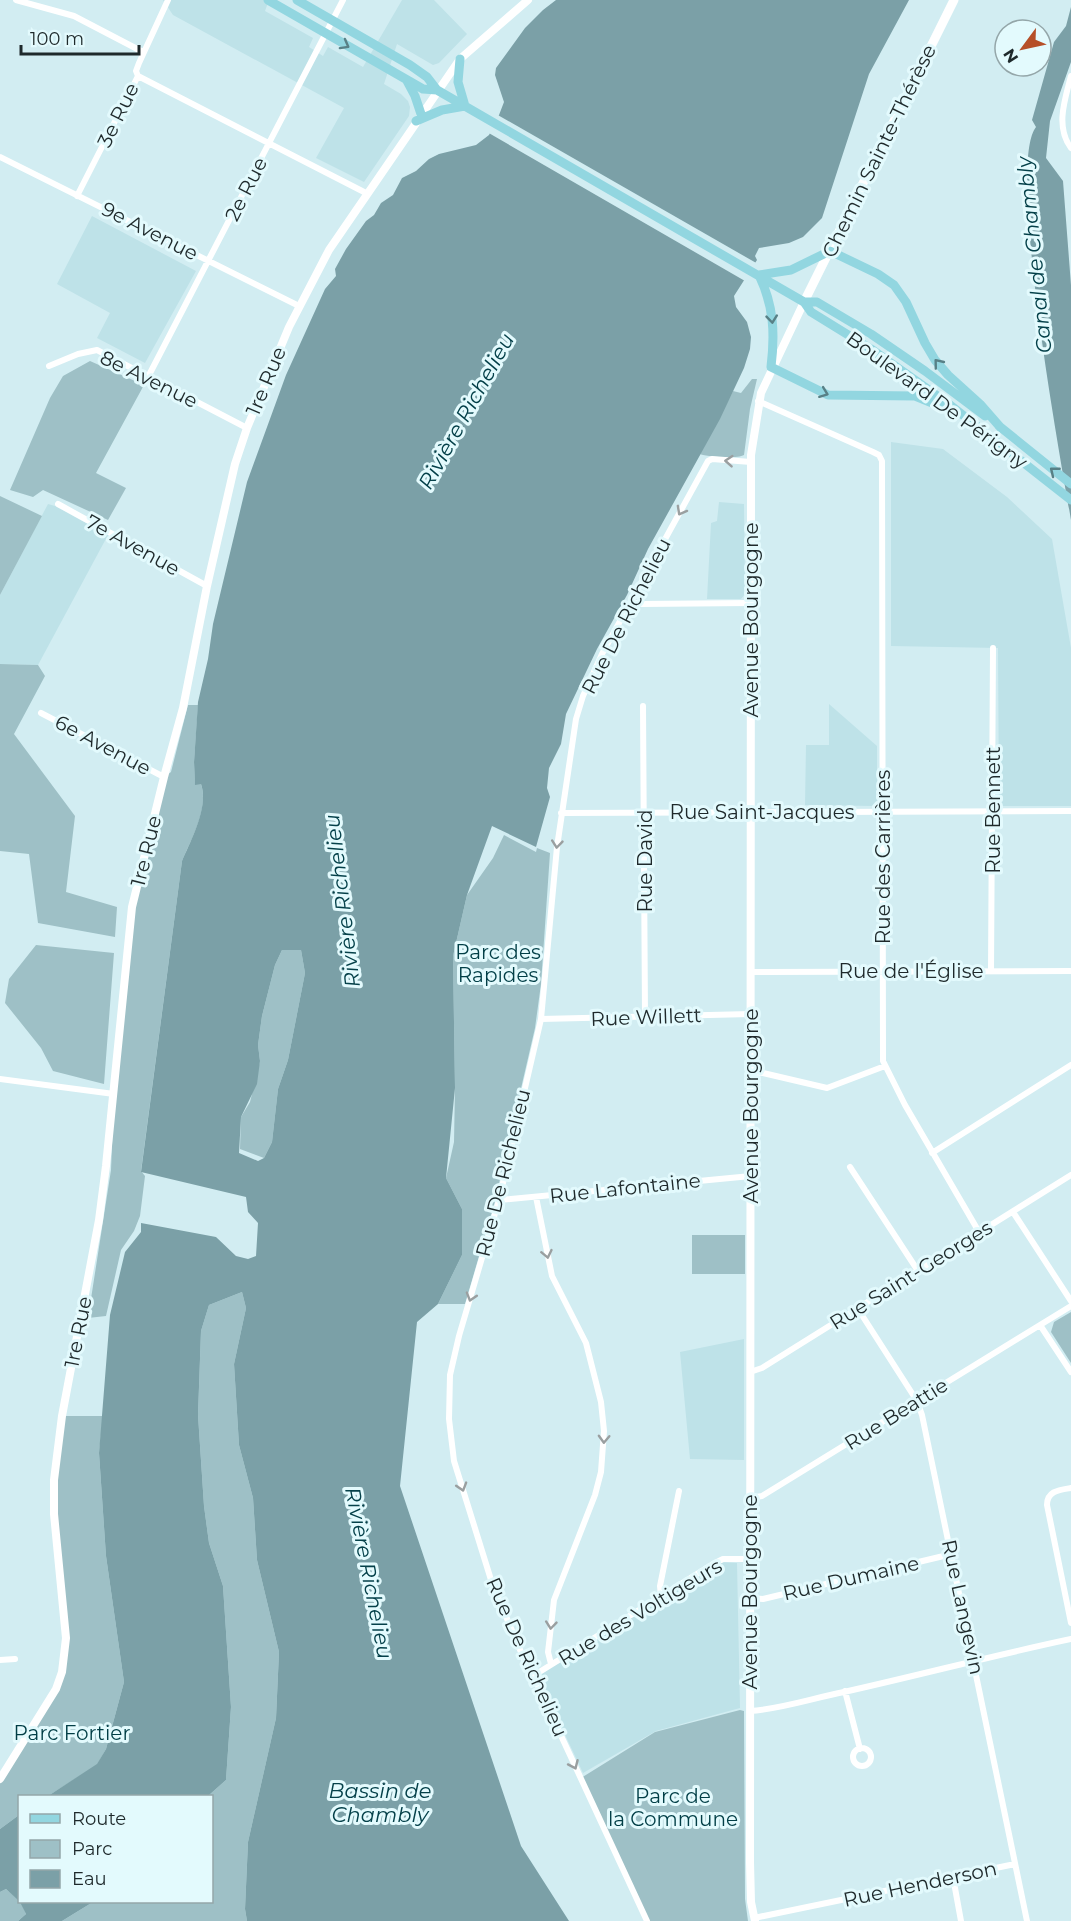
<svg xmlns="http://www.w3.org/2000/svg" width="1071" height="1921" font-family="Montserrat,sans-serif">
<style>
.built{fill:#bee2e8}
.green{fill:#9ec0c6}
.water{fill:#7ba0a7;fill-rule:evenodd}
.pier{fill:#d2edf2}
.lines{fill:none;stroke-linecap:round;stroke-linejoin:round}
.minor{stroke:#fff;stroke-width:6}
.tertiary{stroke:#fff;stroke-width:8}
.secondary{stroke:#fff;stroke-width:9}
.primary{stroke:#92d6e0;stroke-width:9}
.oneway{stroke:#588086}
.oneway2{stroke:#9a9fa0}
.labels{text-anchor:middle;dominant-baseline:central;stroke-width:6;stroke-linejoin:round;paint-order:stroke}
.street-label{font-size:20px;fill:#1e292b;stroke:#e3fafd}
.park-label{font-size:20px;fill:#013e46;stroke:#e3fafd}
.water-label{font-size:21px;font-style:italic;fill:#044049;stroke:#e3fafd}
</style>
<rect width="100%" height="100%" fill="#d2edf2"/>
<path class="built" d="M163,0H269L265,11L313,38L309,47L323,56L328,47L363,67L402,0H434L467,34L439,63L433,65L397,44L384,84L401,94L408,101L410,107L409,116L364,182L316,158L344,108L173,15Z
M92,216L196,271L145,363L97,338L110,313L57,284Z
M891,442L943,449L1007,497L1052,539L1071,648V806H1002L999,804L998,648L891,646Z
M719,502L744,504L745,594L741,599H707L711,523L717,521Z
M48,504L55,506L108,535L38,665L0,664V595Z
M829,704L877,746V802L875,806L805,805L806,745H829Z
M744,1339V1460L690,1459L680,1352Z
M718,1562L737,1563L740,1708L656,1731L583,1773L536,1673Z"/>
<path class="green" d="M90,361L144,385L96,473L126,488L108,520L43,490L33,497L10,490L50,398L63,376Z
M752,379H757L750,409L744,455C737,459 707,457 700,454L733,391L741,393Z
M0,496L42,516L0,595Z
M0,664L38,665L45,676L14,734L75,816L66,892L117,907L115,937L38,923L29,854L0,851Z
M188,705H198L194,762L195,784H201C209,809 191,839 182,861L141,1171L145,1176L140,1216L134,1231L121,1250L106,1316L88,1318L111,1170L114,1094L132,907L164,777L171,772Z
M504,835L536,852L537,848L550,853L541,984L535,1028L494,1205L465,1304H438L462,1255V1209L446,1178L454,1142L455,1088L453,956L467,895L493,858Z
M36,945L114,953L104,1084L53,1071L41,1048L5,1003L9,979Z
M282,950H301L305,973L288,1060L278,1089L272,1142L264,1158L240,1149L241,1117L250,1102L260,1061L258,1045L262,1016L275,965Z
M692,1235H745V1274H692Z
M242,1292L246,1308L234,1364L239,1445L253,1498L257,1560L279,1652L276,1718L248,1842L245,1909L247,1921H62L93,1902H212V1796H208L226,1780L231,1707L223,1586L209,1543L204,1506L198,1415L201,1331L209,1305Z
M1071,1312V1363L1051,1332L1054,1322Z
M62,1416H103L99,1453L106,1556L124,1682L106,1749L97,1765L48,1796H20L19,1815L0,1829V1779L56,1688L66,1638L54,1514Z
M740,1710L744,1711L745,1899L748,1921H647L581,1778L655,1732Z
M6,1889L21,1902L26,1914L18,1921H0V1892Z"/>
<path class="water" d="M556,0H909L869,74L822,218L803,237L789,243L759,248L755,256L757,260L734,296L736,307L747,322L751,337L750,349L744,368L720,419L648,549L627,595L597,649L566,714L561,744L549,768L547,788L550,797L536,847L492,826L467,895L453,956L455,1088L446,1178L462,1209V1255L438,1304L417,1322L400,1486L521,1846L569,1921H247L245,1909L248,1842L276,1718L279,1652L257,1560L253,1498L239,1445L234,1364L246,1308L242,1292L209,1305L201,1331L198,1415L204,1506L209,1543L223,1586L231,1707L226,1780L208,1796H48L97,1764L106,1749L124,1682L106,1556L99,1453L110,1315L125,1252L141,1232V1223L216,1237L236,1256L248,1259L256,1256L258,1223L248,1212L246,1197L141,1172L182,861C191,840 209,807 201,784L195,785L194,762L198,702L208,659L213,624L247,482L286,375L325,289L336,276L335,269L346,249L366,221L374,215L381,203L393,195L402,178L416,171L429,159L439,154L476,145L489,135L499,115L504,102L495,75L496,68L525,28L543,10ZM282,950H301L305,973L288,1060L278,1089L272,1142L264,1158L258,1161L239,1153L241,1117L257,1084L260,1061L258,1045L262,1016L275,965Z
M1071,7V62L1050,121L1046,158L1063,181L1071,285V520C1061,460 1006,165 1036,127L1032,120L1054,42L1066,26Z
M19,1815V1901L6,1889L0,1892V1829Z
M20,1902H93L62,1921H18L26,1914Z"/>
<path class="pier" d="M496,114L758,264L746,283L744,285L745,281L487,132Z"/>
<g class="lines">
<path class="minor" d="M16,0L74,16L143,52
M138,76L366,193
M1071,76C1065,99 1055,127 1071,148
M0,157L299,306
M77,196L138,76L136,71L139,63L168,0
M49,366L78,354L97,350L247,428
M148,377L343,0
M758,401L873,452L879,455L882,461L883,1061L905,1105L979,1232
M58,504L207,586
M632,601L641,604L750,603
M643,706L645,1016
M41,713L164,777
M561,813L1071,811
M991,971L993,648
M751,972L1071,971
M541,1019L751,1014
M751,1073H763L827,1088L885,1066
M0,1079L114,1094
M932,1153L1071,1065
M850,1167L918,1271
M536,1197L552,1276L586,1343L601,1402L604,1431L601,1472L595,1495L554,1600L548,1652L551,1664
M499,1200L751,1176
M1013,1212L1071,1301
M858,1309L917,1401L922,1415L1027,1921
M1040,1325L1071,1372
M750,1372L762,1368L1071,1175
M1071,1488C1059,1490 1047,1491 1047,1505L1071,1623
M750,1498L762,1496L1071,1306
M661,1596L660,1586L679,1491
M750,1598L763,1599L952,1554
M0,1660L15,1659
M533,1676L713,1564L723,1559H750
M845,1691L860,1749
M750,1711C781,1709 813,1698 844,1692C920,1675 995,1655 1071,1639
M853 1757a9 9 0 1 1 18 0a9 9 0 1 1-18 0Z
M953,1877L961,1921
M754,1918L1015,1864
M647,1921L538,1686L526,1664L492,1583L454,1461L449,1419L450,1375L459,1336L499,1200L541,1019L557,847L576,719L583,696L602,654L708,461L712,459L751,462"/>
<path class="tertiary" d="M0,1779L56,1689L62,1672L66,1638L54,1514V1480L62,1416L99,1220L106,1166L132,907L164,777L183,708L207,586L235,464L247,428L289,327L329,250L460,59L528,0
M755,1921L751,1902L750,1862L751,455L761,393L804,302"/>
<path class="secondary" d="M804,302L954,0"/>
<path class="primary" d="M268,0L423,89L437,90
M297,0L410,65L427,77L437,90L804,302L811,312L871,349L950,405L1071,500
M460,59L458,82L465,106
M407,81L415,96L421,114
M416,121L442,110L465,106
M759,275L791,270L830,251L878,274L894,285L906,302L925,343L935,360L948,375L980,404L1001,428
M759,275C774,306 775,334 771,367L828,395L915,396L952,411
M804,302H817L871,334L925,371L985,416
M999,426L1071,484"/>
</g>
<defs><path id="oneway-chevron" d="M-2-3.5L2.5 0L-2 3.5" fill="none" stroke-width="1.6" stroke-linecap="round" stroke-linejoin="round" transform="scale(1.5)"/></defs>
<g class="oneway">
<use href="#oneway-chevron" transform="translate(345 45) rotate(29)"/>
<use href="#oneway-chevron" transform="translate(772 319) rotate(84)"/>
<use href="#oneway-chevron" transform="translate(938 363) rotate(-129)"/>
<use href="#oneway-chevron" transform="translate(824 393) rotate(21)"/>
<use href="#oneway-chevron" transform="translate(1054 471) rotate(-141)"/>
</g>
<g class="oneway2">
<use href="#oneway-chevron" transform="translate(729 461) rotate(-176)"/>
<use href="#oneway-chevron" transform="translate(681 511) rotate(119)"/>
<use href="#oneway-chevron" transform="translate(557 844) rotate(96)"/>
<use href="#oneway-chevron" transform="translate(547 1254) rotate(78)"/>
<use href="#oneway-chevron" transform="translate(471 1297) rotate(107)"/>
<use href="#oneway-chevron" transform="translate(604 1439) rotate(92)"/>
<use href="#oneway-chevron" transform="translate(462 1487) rotate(73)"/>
<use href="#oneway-chevron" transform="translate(551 1625) rotate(96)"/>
<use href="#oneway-chevron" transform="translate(574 1765) rotate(66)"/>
</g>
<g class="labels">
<g class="street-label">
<text transform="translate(118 115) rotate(-64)">3e Rue</text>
<text transform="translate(879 151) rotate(-64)">Chemin Sainte-Thérèse</text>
<text transform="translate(246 189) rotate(-63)">2e Rue</text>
<text transform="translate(150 231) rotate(27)">9e Avenue</text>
<text transform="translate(149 379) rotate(26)">8e Avenue</text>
<text transform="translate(266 381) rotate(-67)">1re Rue</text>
<text transform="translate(937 400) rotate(36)">Boulevard De Périgny</text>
<text transform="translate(133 545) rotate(29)">7e Avenue</text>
<text transform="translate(626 616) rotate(-63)">Rue De Richelieu</text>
<text transform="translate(751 620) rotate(-90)">Avenue Bourgogne</text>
<text transform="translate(103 745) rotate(28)">6e Avenue</text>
<text transform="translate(993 810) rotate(-90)">Rue Bennett</text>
<text x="762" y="812">Rue Saint-Jacques</text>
<text transform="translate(146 851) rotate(-76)">1re Rue</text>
<text transform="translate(883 857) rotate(-90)">Rue des Carrières</text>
<text transform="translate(645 861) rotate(-90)">Rue David</text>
<text x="911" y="971">Rue de l'Église</text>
<text transform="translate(646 1017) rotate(-2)">Rue Willett</text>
<text transform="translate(751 1106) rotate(-90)">Avenue Bourgogne</text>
<text transform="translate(503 1173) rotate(-76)">Rue De Richelieu</text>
<text transform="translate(625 1188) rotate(-6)">Rue Lafontaine</text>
<text transform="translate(911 1275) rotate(-32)">Rue Saint-Georges</text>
<text transform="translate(78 1332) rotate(-79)">1re Rue</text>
<text transform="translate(896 1414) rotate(-32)">Rue Beattie</text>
<text transform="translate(851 1578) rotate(-13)">Rue Dumaine</text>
<text transform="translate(750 1592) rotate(-90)">Avenue Bourgogne</text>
<text transform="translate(963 1607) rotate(78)">Rue Langevin</text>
<text transform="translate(640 1612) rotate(-31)">Rue des Voltigeurs</text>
<text transform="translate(527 1657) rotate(66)">Rue De Richelieu</text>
<text transform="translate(920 1884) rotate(-12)">Rue Henderson</text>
</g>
<g class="park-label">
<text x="498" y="952">Parc des<tspan x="498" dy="23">Rapides</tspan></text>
<text x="72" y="1733">Parc Fortier</text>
<text x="673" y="1796">Parc de<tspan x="673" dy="23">la Commune</tspan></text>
</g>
<g class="water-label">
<text transform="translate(1034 255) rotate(-96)">Canal de Chambly</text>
<text transform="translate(466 411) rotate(-61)">Rivière Richelieu</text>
<text transform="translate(342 901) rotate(-97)">Rivière Richelieu</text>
<text transform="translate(369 1573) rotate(79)">Rivière Richelieu</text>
<text x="380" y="1790">Bassin de<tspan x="380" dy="24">Chambly</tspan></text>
</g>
</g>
<rect x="18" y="1795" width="195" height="108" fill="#e3fafd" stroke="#94a6a9" stroke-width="1.5"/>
<rect x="30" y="1814" width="30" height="9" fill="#92d6e0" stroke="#94a6a9" stroke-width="1.5"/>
<text x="72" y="1825" font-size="18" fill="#1e292b">Route</text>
<rect x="30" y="1840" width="30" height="18" fill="#9ec0c6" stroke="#94a6a9" stroke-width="1.5"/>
<text x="72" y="1855" font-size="18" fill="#1e292b">Parc</text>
<rect x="30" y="1870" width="30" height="18" fill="#7ba0a7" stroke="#94a6a9" stroke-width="1.5"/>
<text x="72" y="1885" font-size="18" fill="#1e292b">Eau</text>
<g transform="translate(1023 48) rotate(237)"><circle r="28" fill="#e3fafd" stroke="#94a6a9" stroke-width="1.5"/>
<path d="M0-4.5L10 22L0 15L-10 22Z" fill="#b64f28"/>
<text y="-9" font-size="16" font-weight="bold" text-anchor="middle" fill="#1e292b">N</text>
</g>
<path d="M21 45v9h118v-9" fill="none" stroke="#1e292b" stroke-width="3"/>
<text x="30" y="45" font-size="18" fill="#1e292b" stroke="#e3fafd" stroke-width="4.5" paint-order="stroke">100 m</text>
</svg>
